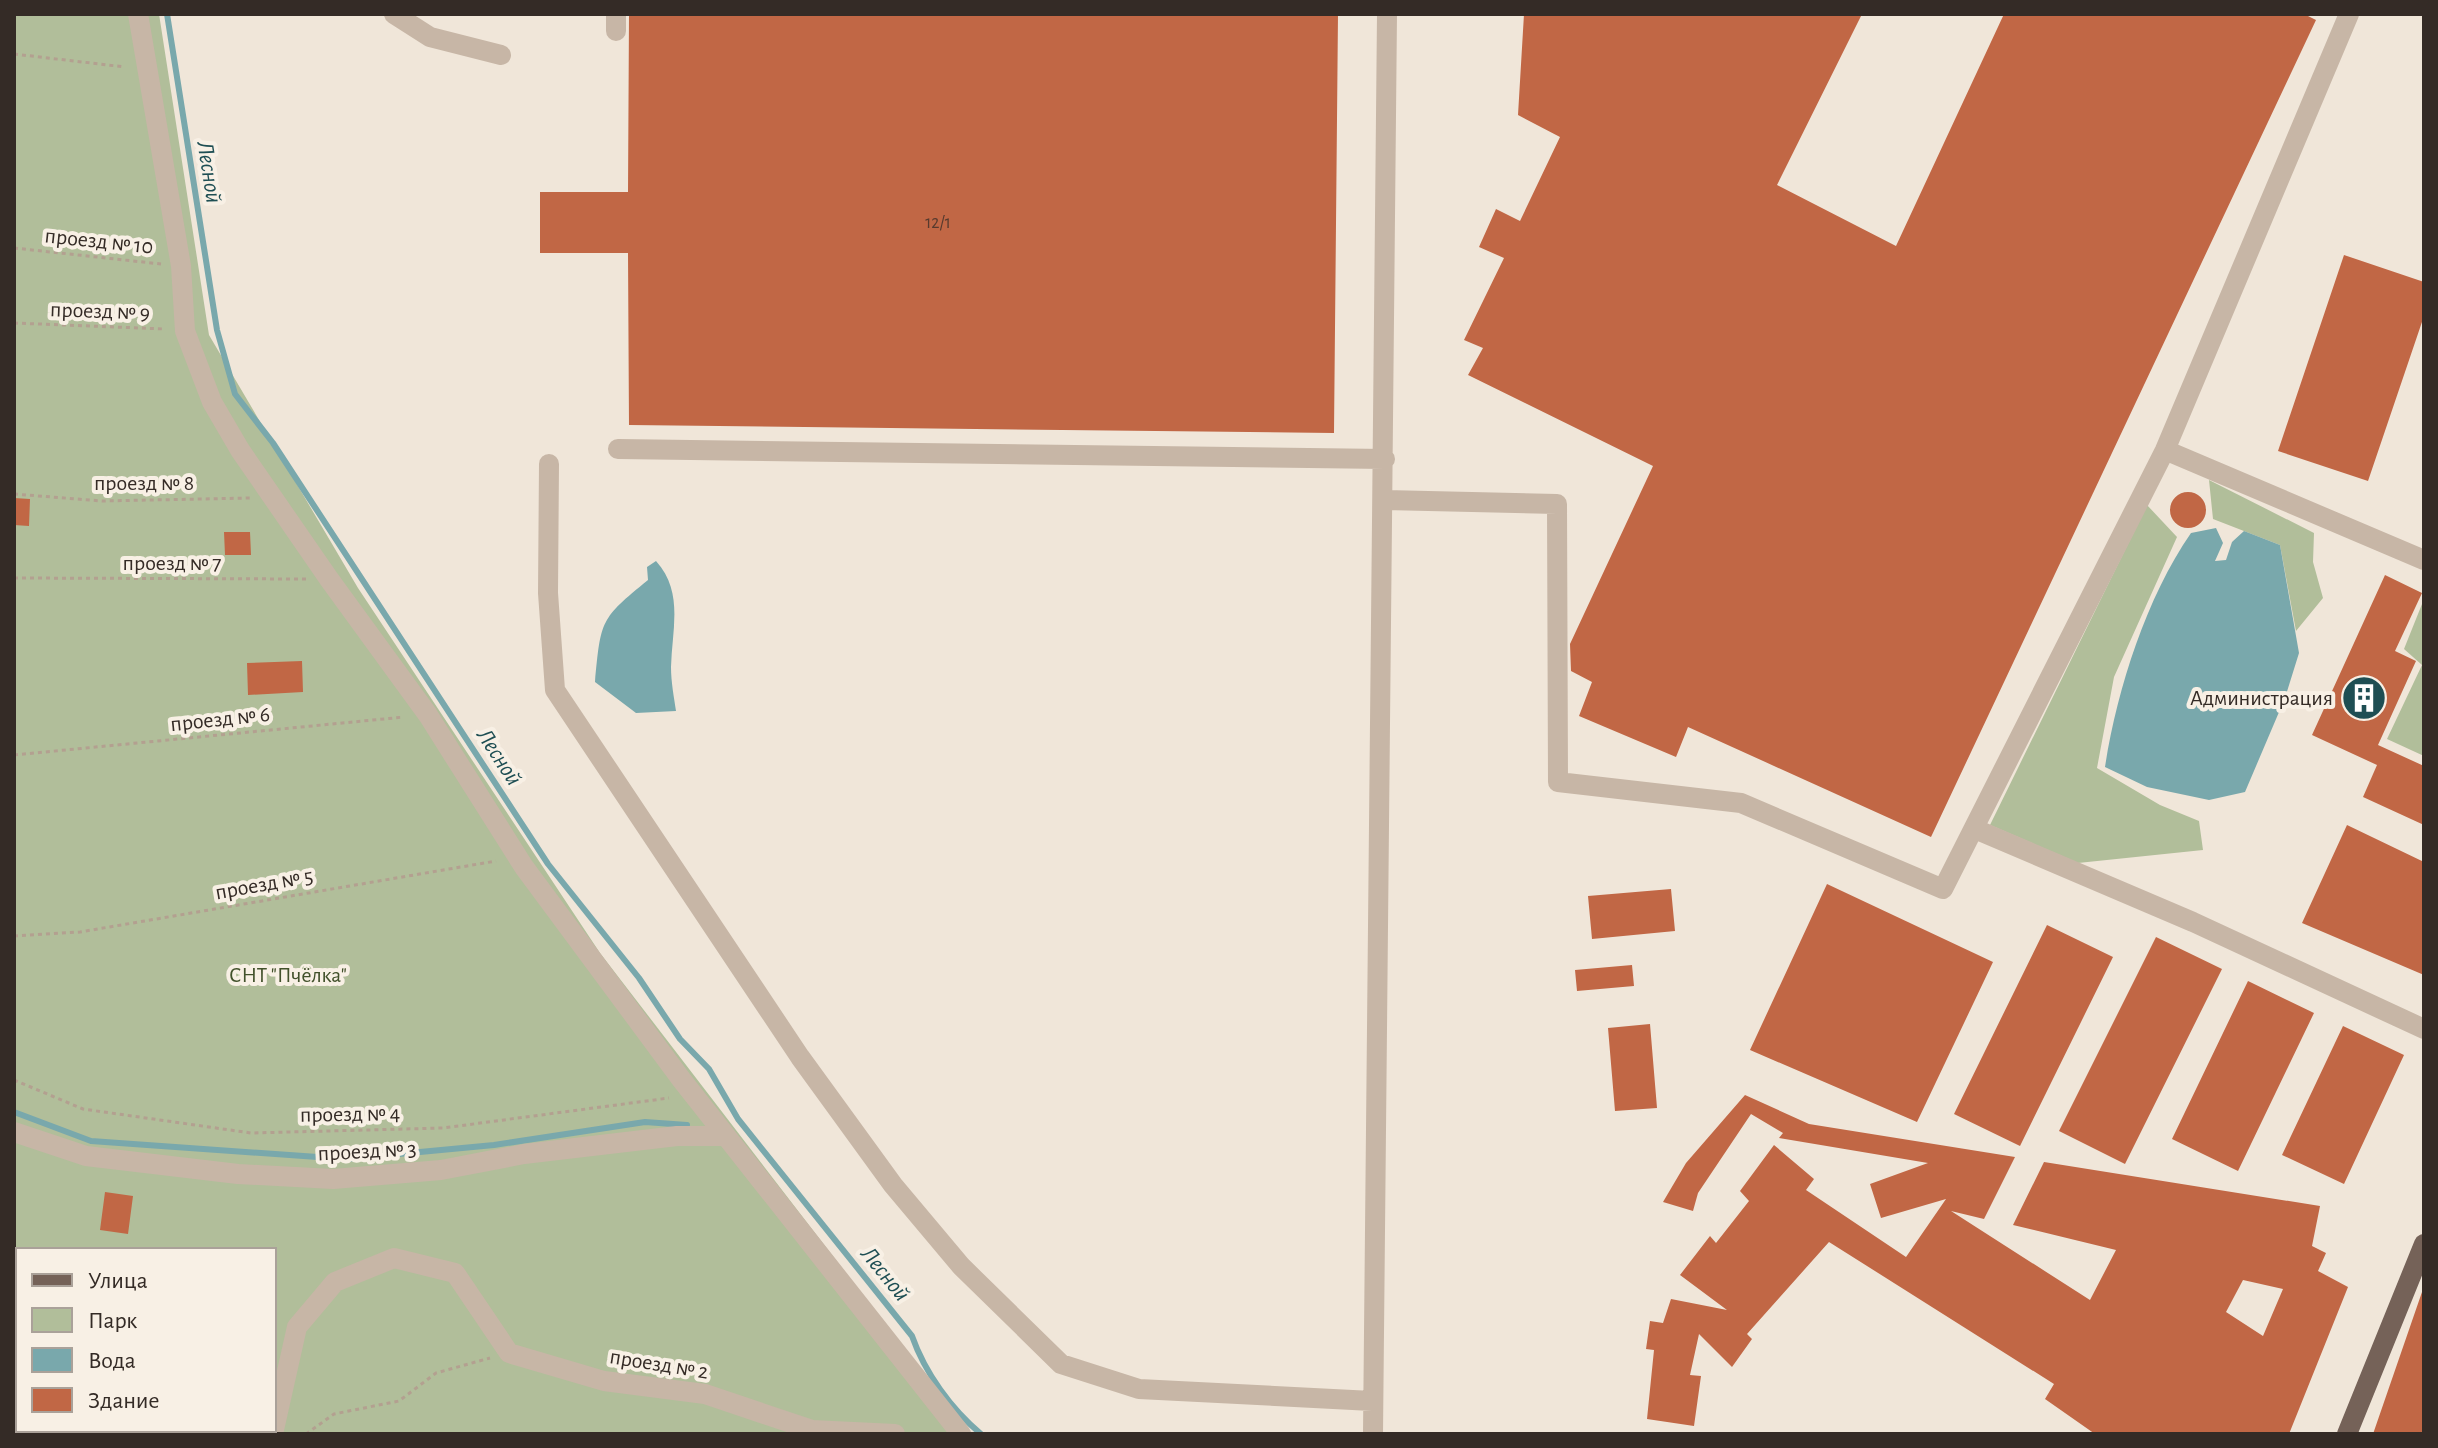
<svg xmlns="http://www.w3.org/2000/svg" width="2438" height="1448" font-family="'Alegreya Sans',sans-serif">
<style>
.green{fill:#b1be9a;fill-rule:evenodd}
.water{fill:#79a8ac}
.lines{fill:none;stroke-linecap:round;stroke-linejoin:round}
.stream{stroke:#79a8ac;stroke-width:6}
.building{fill:#c16745;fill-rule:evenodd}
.path{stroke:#b3a090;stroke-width:3;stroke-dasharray:4 4;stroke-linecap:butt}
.minor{stroke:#c7b6a6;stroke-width:20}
.major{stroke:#756258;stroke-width:20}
.labels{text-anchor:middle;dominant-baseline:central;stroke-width:8;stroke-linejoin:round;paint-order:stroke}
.number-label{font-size:18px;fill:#573a2e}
.street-label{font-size:22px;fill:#342b26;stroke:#f8f0e5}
.poi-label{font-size:22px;fill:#342b26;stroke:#f8f0e5;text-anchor:end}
.park-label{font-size:22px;fill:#42512b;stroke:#f8f0e5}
.water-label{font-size:24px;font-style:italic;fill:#1e4e53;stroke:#f8f0e5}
</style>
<rect width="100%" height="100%" fill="#f0e6d9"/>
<path class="green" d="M14,14H159L209,335L358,588L600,953L885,1324L951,1434H14ZM18,1250H274V1430H18Z
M2209,480L2314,533L2313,562L2323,598L2296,631L2280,545L2213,519Z
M2147,505L2177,537L2114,677L2097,768L2160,805L2199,821L2203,850L2078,863L1990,825Z
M2424,599V756L2387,739L2422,665L2404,649Z"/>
<path class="water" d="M2216,528L2223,543L2215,561L2226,560L2232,542L2244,531L2280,545L2299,653L2285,698L2245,792L2209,800L2147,787L2105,767C2117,690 2146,598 2191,533Z
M656,561C684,592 672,629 671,667C671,682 674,697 676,711L636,713L595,682C601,620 600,619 648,580L647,567Z"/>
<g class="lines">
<path class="stream" d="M167,14L217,330L235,394L273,443L548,864L639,978L680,1039L709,1069L738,1119L912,1336C925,1373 951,1409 981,1434
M14,1112L91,1141L346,1159L494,1145L645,1122L687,1125"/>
</g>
<path class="building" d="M629,14H1338L1334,433L629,425L628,253H540V192H628Z
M1524,14H1862L1777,185L1896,246L2004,14H2304L2316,20L1931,837L1688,727L1676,757L1579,716L1592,682L1571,671L1570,644L1653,466L1468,375L1483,348L1464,340L1504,258L1479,247L1496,209L1520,221L1560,137L1518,115Z
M2344,255L2424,282V316L2368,481L2278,451Z
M2170 510a18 18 0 1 1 36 0a18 18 0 1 1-36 0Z
M14,498L30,499L29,526L14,525Z
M224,532H250L251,555H225Z
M2385,575L2422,593L2395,651L2416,661L2378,745L2424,766V825L2363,797L2377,765L2312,735Z
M302,661L303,692L248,695L247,663Z
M2347,825L2424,862V975L2302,923Z
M1827,884L1993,962L1917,1122L1750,1050Z
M1671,889L1675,931L1592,939L1588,896Z
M2047,925L2113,957L2020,1146L1954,1114Z
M2156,937L2222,969L2125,1164L2059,1131Z
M1632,965L1634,986L1577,991L1575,970Z
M2248,981L2314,1013L2238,1171L2172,1139Z
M1650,1024L1657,1108L1615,1111L1608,1028Z
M2343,1026L2404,1055L2344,1184L2282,1155Z
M1745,1095L1809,1124L2015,1157L1984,1219L1951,1211L2090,1300L2116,1250L2013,1225L2044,1162L2320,1206L2312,1246L2326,1253L2318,1271L2348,1287L2289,1434H2095L2045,1399L2054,1384L1829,1242L1747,1334L1752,1339L1732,1367L1699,1334L1690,1375L1701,1376L1694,1426L1647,1419L1654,1350L1646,1349L1650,1321L1663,1323L1671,1299L1727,1310L1680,1275L1710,1236L1716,1243L1749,1201L1740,1191L1774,1145L1814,1179L1806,1190L1906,1257L1946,1199L1881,1218L1870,1184L1928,1163L1779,1138L1783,1133L1751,1114L1698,1193L1693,1211L1663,1202L1686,1163ZM2243,1280L2283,1289L2263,1336L2226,1312Z
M105,1192L133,1196L128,1234L100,1230Z
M2422,1292L2424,1434H2373Z"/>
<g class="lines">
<path class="path" d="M14,54L125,67
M14,248L161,264
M14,323L165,329
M14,494L102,501L250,498
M14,578L306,579
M14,755L404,717
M14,936L80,932L496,861
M14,1080L83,1109L251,1133L443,1128L669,1098
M306,1434L334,1414L399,1401L436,1373L490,1358"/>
<path class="minor" d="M138,14L181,266L185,331L212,402L240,450L329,579L428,715L524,867L681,1079L961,1434
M394,14L430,37L501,55
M616,31V14
M618,449L1385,459
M2165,450L2424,560
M549,464L548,593L555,690L800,1057L893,1185L961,1266L1061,1364L1139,1389L1372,1401
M1385,500L1557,504L1558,782L1741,803L1943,889L2165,450L2349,14
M1975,829L2193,922L2424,1029
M14,1132L86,1156L238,1174L333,1179L441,1170L524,1154L677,1136H725
M14,1390L18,1392
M142,1430L163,1434
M273,1434L297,1327L335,1282L394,1258L455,1273L509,1353L604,1381L705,1394L812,1430L895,1434
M1373,1434L1387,14"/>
<path class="major" d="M2347,1434L2424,1244"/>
</g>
<defs>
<g id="building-disc" transform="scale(2.3)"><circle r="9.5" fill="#1e4e53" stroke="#f8f0e5"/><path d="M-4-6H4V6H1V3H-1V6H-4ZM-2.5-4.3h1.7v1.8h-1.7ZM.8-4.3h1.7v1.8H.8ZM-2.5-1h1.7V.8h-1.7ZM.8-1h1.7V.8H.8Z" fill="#fff"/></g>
</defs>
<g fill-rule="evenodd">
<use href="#building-disc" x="2364" y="698"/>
</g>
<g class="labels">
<g class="number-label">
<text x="938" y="223">12/1</text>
</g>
<g class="street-label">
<text transform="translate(99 241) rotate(6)">проезд № 10</text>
<text transform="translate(100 311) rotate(2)">проезд № 9</text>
<text x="144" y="483">проезд № 8</text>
<text x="172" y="563">проезд № 7</text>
<text transform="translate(220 719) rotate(-6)">проезд № 6</text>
<text transform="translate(264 884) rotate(-10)">проезд № 5</text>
<text transform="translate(350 1114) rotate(-1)">проезд № 4</text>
<text transform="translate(367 1151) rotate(-3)">проезд № 3</text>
<text transform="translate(659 1364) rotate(9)">проезд № 2</text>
</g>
<g class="poi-label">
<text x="2333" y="698">Администрация</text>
</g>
<g class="park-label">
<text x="288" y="975">СНТ "Пчёлка"</text>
</g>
<g class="water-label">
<text transform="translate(209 172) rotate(81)">Лесной</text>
<text transform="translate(499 757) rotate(57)">Лесной</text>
<text transform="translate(885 1274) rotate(51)">Лесной</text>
</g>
</g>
<rect width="2438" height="1448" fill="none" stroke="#342b26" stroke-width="32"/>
<rect x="16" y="1248" width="260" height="184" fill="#f8f0e5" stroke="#aaa199" stroke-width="2"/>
<rect x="32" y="1274" width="40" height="12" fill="#756258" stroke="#aaa199" stroke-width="2"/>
<text x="88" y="1288" font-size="24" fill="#342b26">Улица</text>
<rect x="32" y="1308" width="40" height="24" fill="#b1be9a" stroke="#aaa199" stroke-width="2"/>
<text x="88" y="1328" font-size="24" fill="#342b26">Парк</text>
<rect x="32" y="1348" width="40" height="24" fill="#79a8ac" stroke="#aaa199" stroke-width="2"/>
<text x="88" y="1368" font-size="24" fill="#342b26">Вода</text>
<rect x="32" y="1388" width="40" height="24" fill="#c16745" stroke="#aaa199" stroke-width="2"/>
<text x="88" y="1408" font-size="24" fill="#342b26">Здание</text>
</svg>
